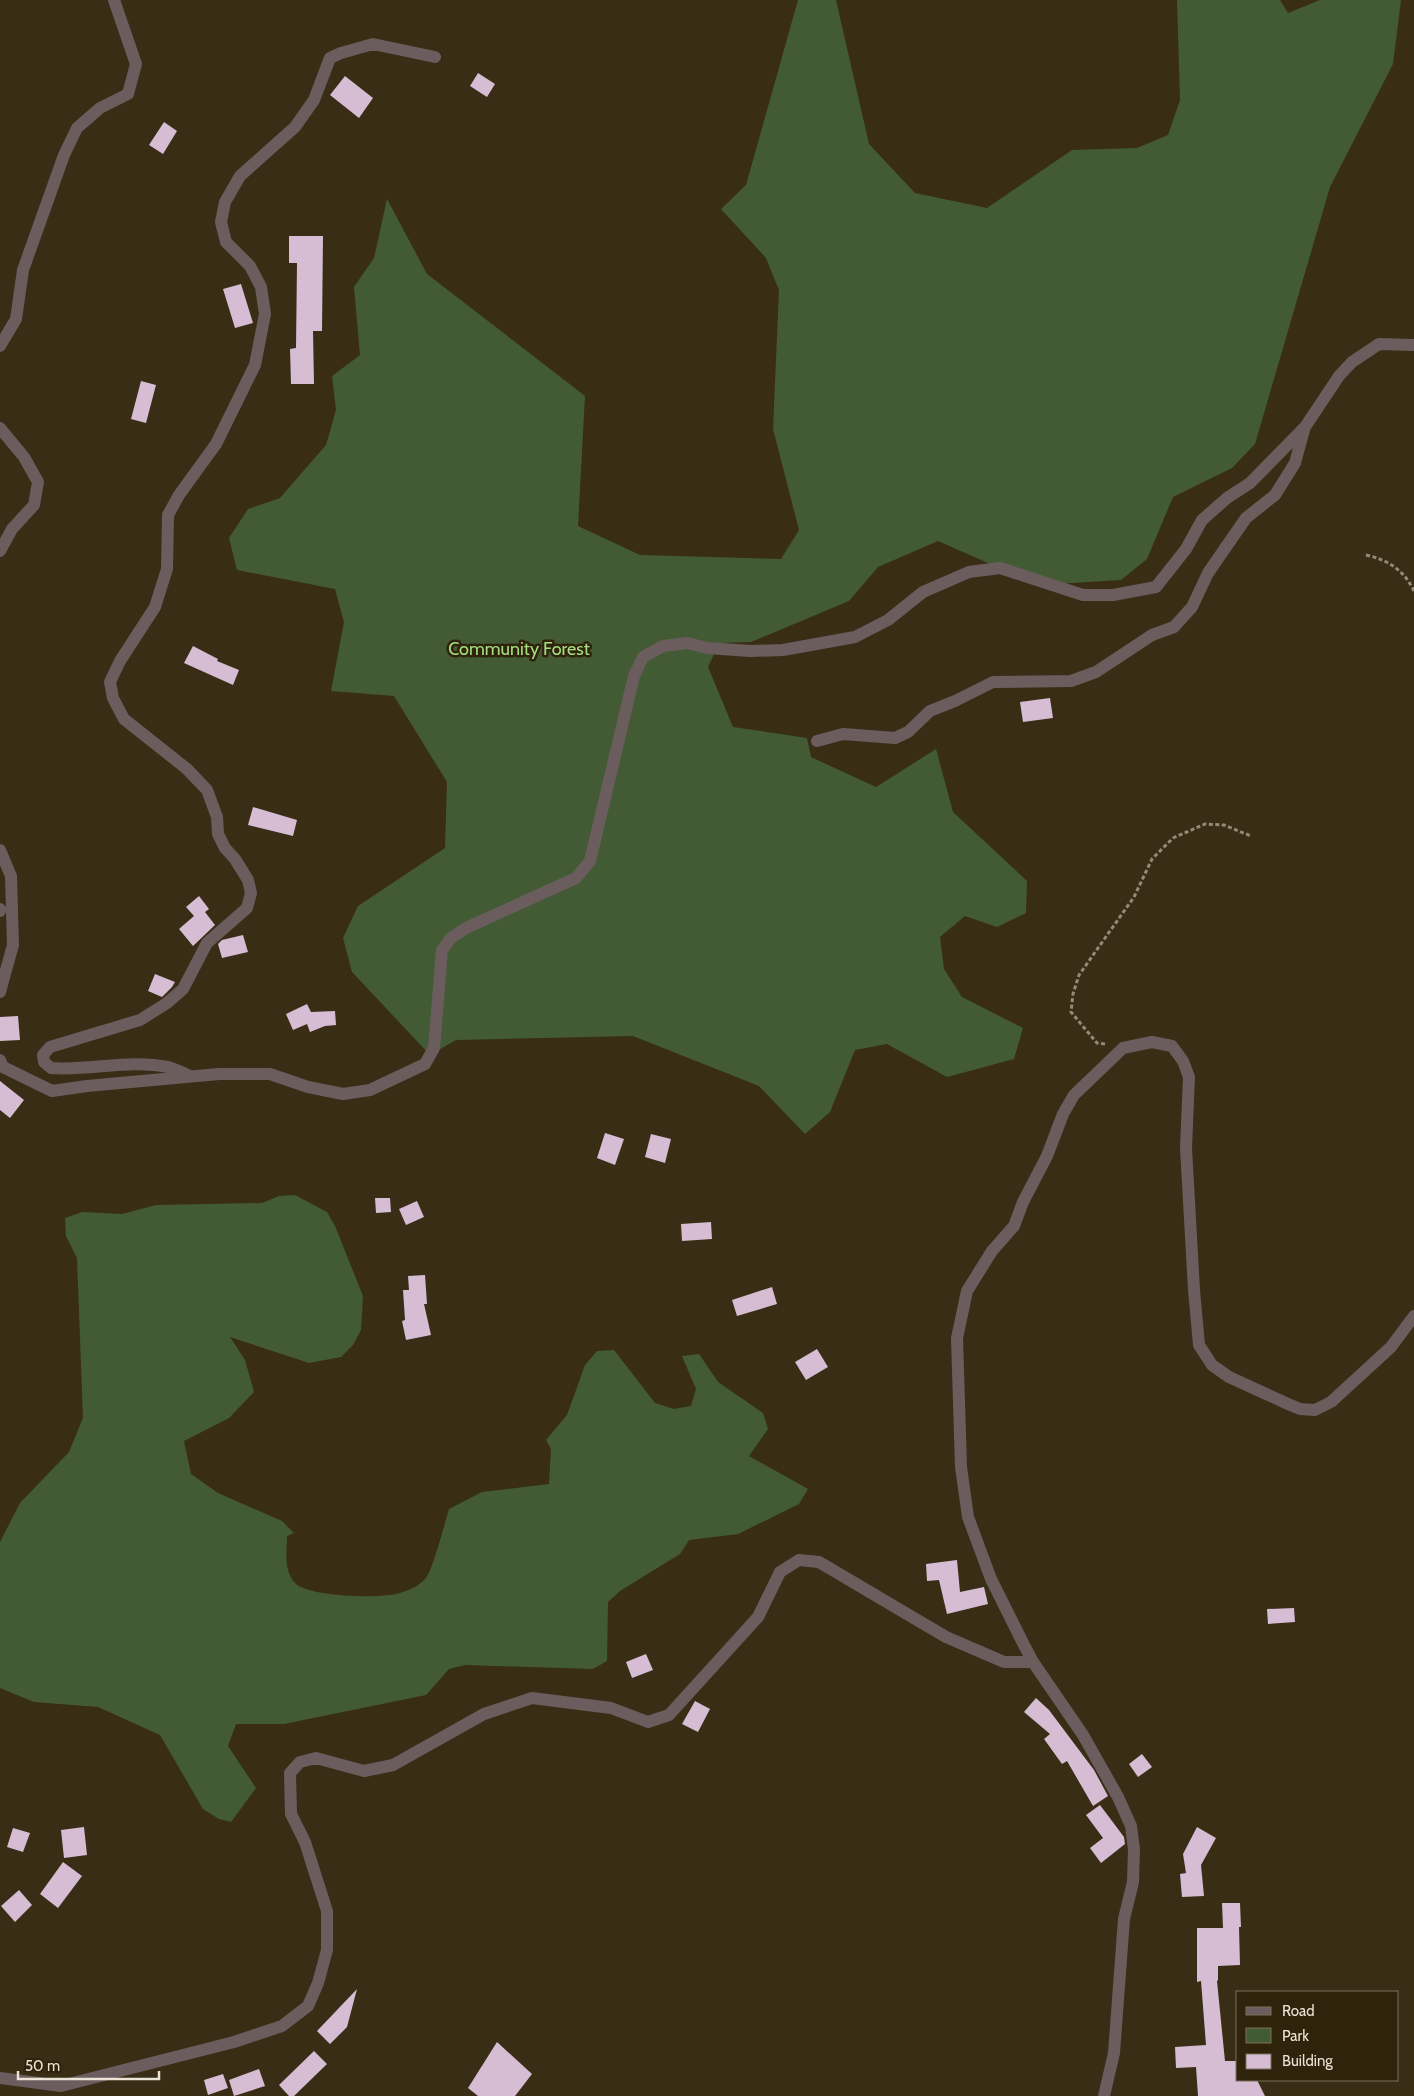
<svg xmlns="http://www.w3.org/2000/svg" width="1414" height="2096" font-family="Cabin,sans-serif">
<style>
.green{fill:#435b34}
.building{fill:#d6bdd4}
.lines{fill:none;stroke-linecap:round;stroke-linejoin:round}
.path{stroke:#948a78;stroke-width:3;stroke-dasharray:4 2.5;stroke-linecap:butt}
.minor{stroke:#6b5d5d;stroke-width:12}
.labels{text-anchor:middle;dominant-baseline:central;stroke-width:5;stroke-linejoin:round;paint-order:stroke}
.park-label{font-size:18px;fill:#a5de81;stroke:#2f230c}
</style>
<rect width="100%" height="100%" fill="#392d16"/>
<path class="green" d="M798,0H836L869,144L915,193L987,208L1072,150L1137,148L1168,135L1180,100L1177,0H1280L1288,13L1320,0H1401L1393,64L1330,187L1255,444L1232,468L1173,497L1147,559L1121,580L1055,584L1024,579L938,541L878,567L849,601L751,642L719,643L708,667L733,727L807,738L811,757L876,787L936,749L953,812L1027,881L1026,913L997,927L965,916L940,937L944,969L962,997L1023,1028L1014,1059L947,1077L887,1044L855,1050L830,1112L805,1134L759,1086L633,1036L456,1040L430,1055L352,972L343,938L358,906L445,848L447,782L394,696L331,691L344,622L335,589L237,570L229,538L248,509L280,498L326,445L336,410L332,376L360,355L354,287L374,258L387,199L427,274L585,396L578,526L640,555L781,559L799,530L773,429L779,290L766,258L721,209L746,185Z
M295,1195L327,1212L335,1226L363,1296L361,1330L353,1345L341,1357L309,1363L230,1337L245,1360L254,1392L229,1418L184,1441L191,1474L218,1493L282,1521L294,1533L287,1536C287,1552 283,1569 295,1583C308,1597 382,1599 400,1593C410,1590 419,1586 426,1578C433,1569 445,1522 449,1509L482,1492L549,1484L551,1449L546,1440L567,1415L585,1365L597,1351L614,1350L655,1403L674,1409L691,1406L696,1389L682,1356L699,1354L718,1382L763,1413L768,1429L749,1456L808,1489L799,1504L738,1534L689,1540L680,1554L620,1591L608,1602L607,1661L593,1669L465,1665L449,1669L426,1695L284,1724H236L228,1746L256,1788L231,1822L219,1819L203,1809L160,1735L98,1707L34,1702L0,1688V1542L20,1503L69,1452L83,1418L77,1258L66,1236L65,1218L82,1212L122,1214L156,1205L262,1203L279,1196Z"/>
<path class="building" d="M478,73L495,84L487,97L470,86Z
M345,76L373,98L359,118L330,95Z
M164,122L177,131L163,154L149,145Z
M289,236H323L322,331H313L314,384H291L290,349L296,348L297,263H289Z
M241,284L253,323L235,328L223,289Z
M141,381L156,385L146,423L131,419Z
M193,646L218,659L217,661L239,670L233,685L184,663Z
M1050,698L1053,718L1023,722L1020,702Z
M253,807L297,820L293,836L248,825Z
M199,896L209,909L205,912L215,925L193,946L179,929L194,916L186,907Z
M243,935L248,952L222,958L218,944L222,940Z
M155,974L175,982L172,987L162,997L148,991Z
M307,1004L311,1012L335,1011L336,1025L325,1026L310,1032L307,1024L293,1030L286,1014Z
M18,1016L20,1040L0,1041V1017Z
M0,1081L24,1100L10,1118L0,1110Z
M605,1133L624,1139L615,1165L597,1158Z
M651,1134L671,1139L665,1163L645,1157Z
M375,1198H390L391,1212L376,1213Z
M417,1201L424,1217L406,1225L399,1209Z
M711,1222L712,1239L682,1241L681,1224Z
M425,1275L427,1304H424L431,1335L406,1340L402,1321L405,1320L403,1290H409L408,1276Z
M772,1287L777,1304L737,1316L732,1300Z
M817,1349L828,1367L806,1380L795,1362Z
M957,1560L960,1592L984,1587L988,1604L947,1614L939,1580L927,1581L926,1564Z
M1294,1608L1295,1622L1268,1624L1267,1609Z
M646,1654L653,1670L632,1678L626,1662Z
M1036,1698L1049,1710L1094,1770L1108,1796L1093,1806L1067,1761L1062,1764L1044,1739L1050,1734L1024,1712Z
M695,1701L710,1709L698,1732L682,1724Z
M1142,1754L1152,1767L1138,1777L1129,1764Z
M1100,1805L1124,1837L1125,1844L1101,1863L1090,1848L1103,1838L1086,1815Z
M84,1827L87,1855L64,1858L61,1830Z
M1197,1827L1216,1838L1201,1865L1204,1896L1182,1897L1180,1874L1186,1873L1183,1854Z
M13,1828L30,1833L23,1852L7,1847Z
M63,1862L82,1876L58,1908L40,1894Z
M19,1890L32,1905L15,1922L1,1906Z
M1222,1903H1240L1241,1927H1239L1240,1965L1218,1966V1980L1217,1981L1225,2061H1236V2080H1257L1265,2096H1198L1196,2067L1176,2068L1175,2047L1206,2045L1201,1981L1197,1982V1928H1223Z
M357,1989L347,2027L330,2044L317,2031Z
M497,2042L532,2074L515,2096H478L468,2088Z
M314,2051L327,2064L294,2096H289L279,2085Z
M259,2069L265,2086L234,2096L229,2080Z
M223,2074L228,2088L208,2095L204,2080Z"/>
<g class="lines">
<path class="path" d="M1366,555C1388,560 1404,570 1414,591
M1105,1044L1097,1043L1071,1012L1073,994L1079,975L1134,897L1152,859L1173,838L1205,824L1224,825L1251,836"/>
<path class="minor" d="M0,346L16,319L23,270L64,155L77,128L100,108L128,94L136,64L114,0
M0,428L24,457L38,482L34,505L12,529L0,551
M817,741L843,734L895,738L908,732L930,711L955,701L993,682L1071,681L1096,672L1152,635L1174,627L1192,607L1208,573L1246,518L1275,495L1295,463L1304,430
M0,850L11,876L13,945L0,992
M0,909V911
M0,1060L3,1067L52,1091L87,1086L219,1074H270L308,1087L343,1094L370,1090L425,1064L434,1048L442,950L451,938L466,928L576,878L590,861L634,676L643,657L663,646L687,643L707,648L750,651L783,650L855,637L888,620L923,592L969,572L1000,568L1083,595H1113L1156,587L1186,549L1202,520L1227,498L1250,483L1305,427L1339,376L1352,362L1379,344L1414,345
M190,1076C183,1073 176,1069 168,1067C129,1059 90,1071 51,1068L44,1062L43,1055L50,1047L140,1020L167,1003L183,989L207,943L247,908L251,893L248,880L235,859L225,848L218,834L217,817L207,790L187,769L124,719L113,698L110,682L120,661L155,607L167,569L168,515L179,495L216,444L255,365L265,314L261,287L250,266L226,242L221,222L225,202L240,176L295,127L314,100L330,58L341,53L373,44L435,57
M0,2078L61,2086L234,2042L282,2026L308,2006L318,1983L327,1950V1911L305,1842L291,1814L290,1773L300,1762L316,1758L364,1771L393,1765L484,1714L532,1698L611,1708L648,1722L669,1715L758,1617L780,1572L799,1560L819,1562L946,1637L1004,1662H1033
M1104,2096L1114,2053L1124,1919L1133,1882L1134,1849L1131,1826L1118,1797L1083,1735L1033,1662L1024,1645L991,1579L968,1517L961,1467L957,1338L967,1291L992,1251L1014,1226L1023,1202L1047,1156L1063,1114L1074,1095L1123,1048L1152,1042L1172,1046L1183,1061L1189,1077L1186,1148L1194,1290L1199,1345L1212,1365L1229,1377L1288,1404L1300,1409L1315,1410L1331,1402L1391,1347L1414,1316"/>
</g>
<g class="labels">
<g class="park-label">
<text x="519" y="649">Community Forest</text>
</g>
</g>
<rect x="1236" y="1991" width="162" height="90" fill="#2f230c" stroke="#7a705c"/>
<rect x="1246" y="2007" width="25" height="8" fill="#6b5d5d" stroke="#7a705c"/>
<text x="1282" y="2016" font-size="15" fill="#ebe3d5">Road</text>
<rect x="1246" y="2028" width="25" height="15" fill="#435b34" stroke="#7a705c"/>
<text x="1282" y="2041" font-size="15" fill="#ebe3d5">Park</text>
<rect x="1246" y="2054" width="25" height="15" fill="#d6bdd4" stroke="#7a705c"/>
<text x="1282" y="2066" font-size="15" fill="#ebe3d5">Building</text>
<path d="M18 2071v8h141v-8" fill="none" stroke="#ebe3d5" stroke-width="2.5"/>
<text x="25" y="2071" font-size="15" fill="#ebe3d5" stroke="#2f230c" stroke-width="4" paint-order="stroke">50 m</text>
</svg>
